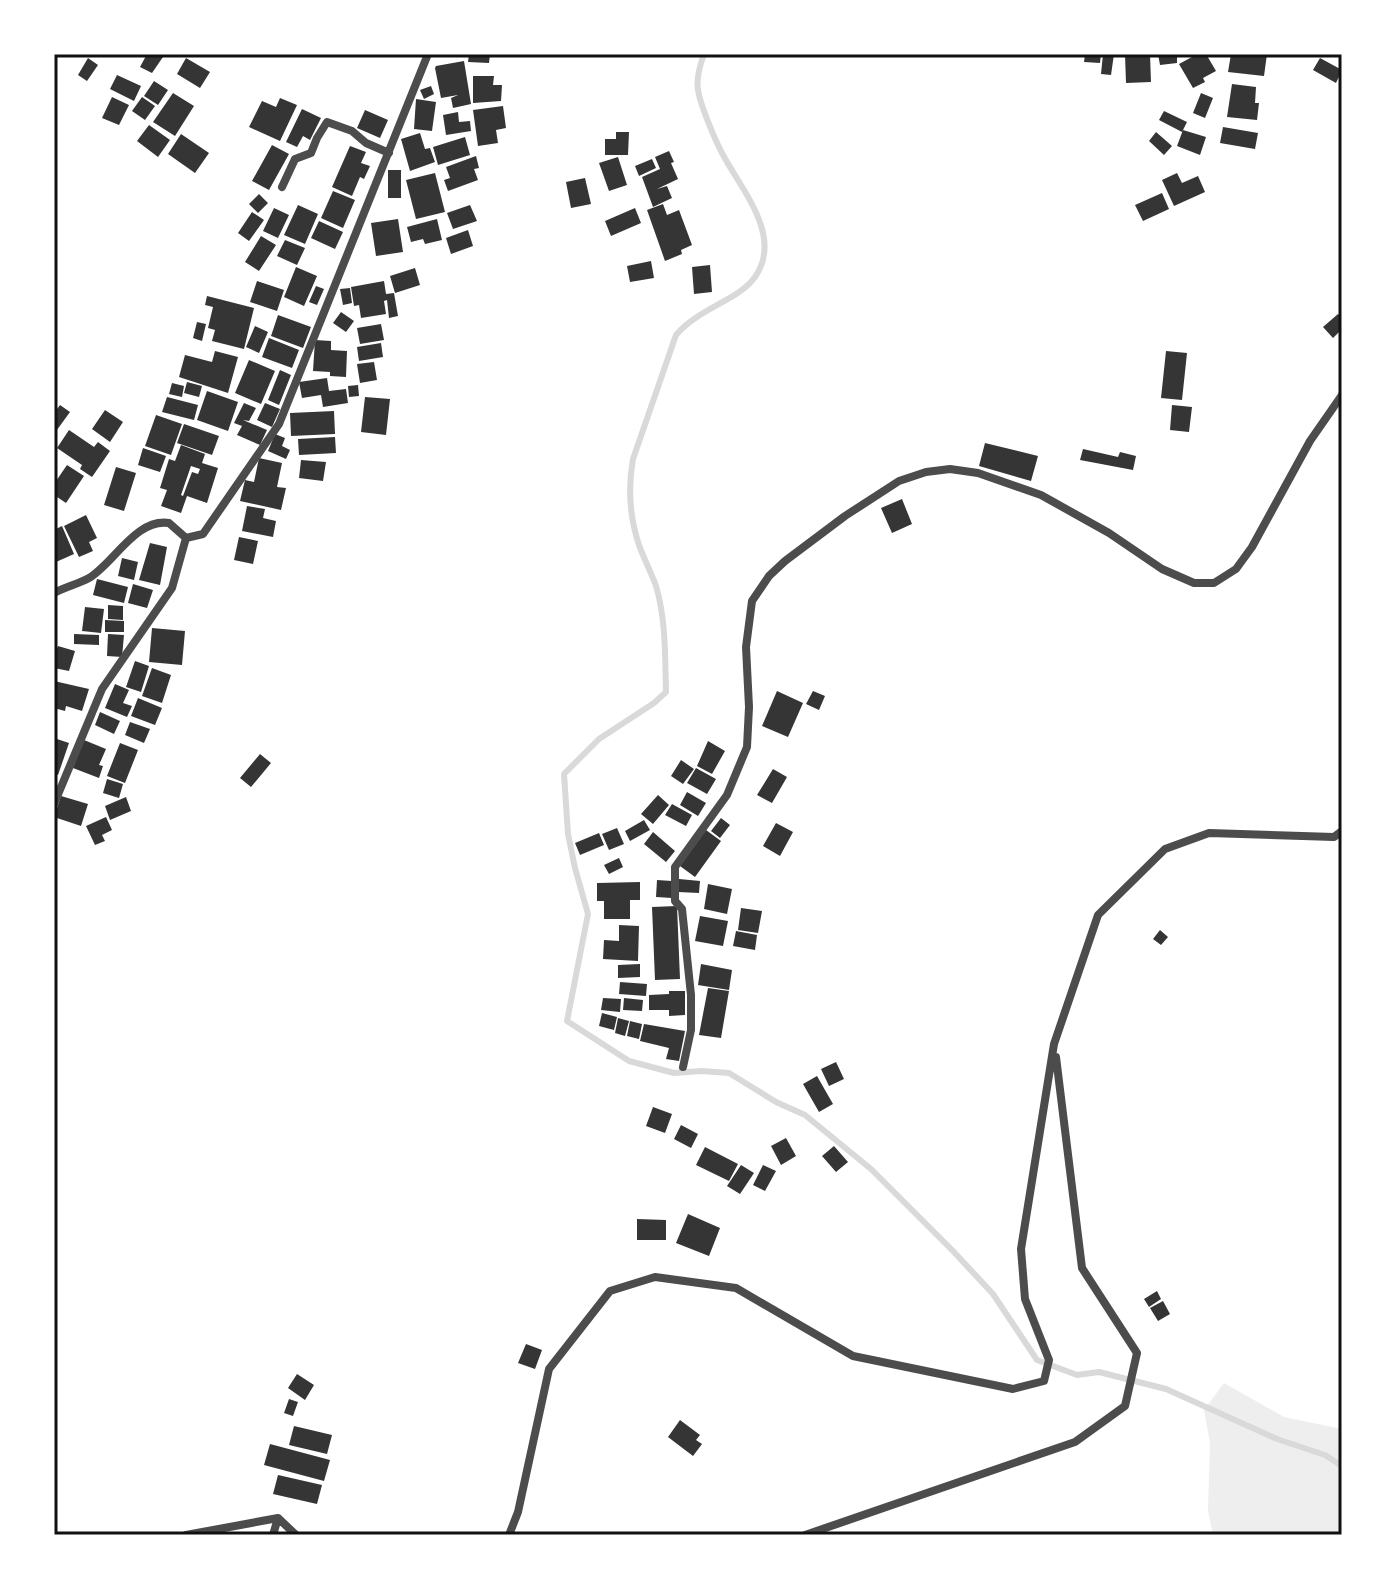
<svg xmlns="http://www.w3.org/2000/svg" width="1396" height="1589" font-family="'Golos Text',sans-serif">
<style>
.green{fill:#eee}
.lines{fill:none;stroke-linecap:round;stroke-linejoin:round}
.stream{stroke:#d9d9d9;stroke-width:6}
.building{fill:#353535;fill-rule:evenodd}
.minor{stroke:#4c4c4c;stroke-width:8}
.neatline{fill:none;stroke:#111;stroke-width:3}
</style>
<rect width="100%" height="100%" fill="#fff"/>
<path class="green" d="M1224,1383L1284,1417L1342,1429V1535H1213L1208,1511L1210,1443L1204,1410Z"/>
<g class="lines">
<path class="stream" d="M704,54C700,65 696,79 698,90C700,104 715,140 722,153C740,188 784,236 755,277C739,300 699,308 676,335L633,459C628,487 630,518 639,545C644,559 651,572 656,586C666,619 665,657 666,692L654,703L599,739L564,774L568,834L575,868L588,914L567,1021L629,1061L674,1073L701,1071L729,1073L776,1102L805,1115L871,1169L953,1251L993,1294L1037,1360L1077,1375L1099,1372L1166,1389L1277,1439L1325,1455L1342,1466"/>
</g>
<path class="building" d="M147,54H165L152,73L140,67Z
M469,54H490L489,63L468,62Z
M1085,54H1101L1100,63L1084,62Z
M1103,54H1114L1111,75L1101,74Z
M1150,54L1151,82L1126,83L1125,55Z
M1158,54H1177V63L1160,65Z
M1190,54H1206L1216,71L1203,78L1205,82L1193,88L1179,64L1192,57Z
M1231,54H1267L1264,76L1228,72Z
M88,58L98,65L87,81L78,75Z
M186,58L210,72L200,88L177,74Z
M1320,58L1342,70L1336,83L1313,70Z
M464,61L471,104L453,108L451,98L458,95L441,98L435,68L436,66Z
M117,75L141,86L134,101L110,89Z
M473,76H494L493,85H502L501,101L473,103Z
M154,81L168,90L158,105L144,96Z
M1232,84L1256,87L1255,103H1259L1257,120L1227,117Z
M431,86L434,94L424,99L420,90Z
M173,93L194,106L175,136L153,122Z
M1201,93L1213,98L1205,118L1193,113Z
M112,97L129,105L119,125L102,118Z
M142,97L155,106L145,120L132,111Z
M280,98L297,105L280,141L249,127L262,101L276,107Z
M416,99L436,102L432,131L414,129Z
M503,106L506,128L496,130L498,143L478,146L473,110Z
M302,109L321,118L310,140L303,136L297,147L286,142Z
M365,110L388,120L380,138L357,128Z
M1164,111L1187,122L1182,132L1159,120Z
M458,112L459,122L470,121L471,131L446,135L443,115Z
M149,125L170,140L158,157L137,141Z
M1223,127L1258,133L1255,149L1220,143Z
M1183,130L1206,137L1200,155L1177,146Z
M616,132H629L628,155H605V139H616Z
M1156,132L1172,146L1164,155L1149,141Z
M420,133L425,149L430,148L435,162L410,171L401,139Z
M181,134L209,153L195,173L168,154Z
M465,137L470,155L438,165L433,147Z
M272,145L289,154L269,190L252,181Z
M350,146L366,152L361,163L370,166L364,179L360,177L352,196L332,187Z
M669,151L674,162L671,163L678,179L657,189L667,186L672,198L653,207L642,177L660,169L655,157Z
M476,156L479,168L474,169L478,180L448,191L444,180L450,178L446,167Z
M618,157L627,185L609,191L599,163Z
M652,159L656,168L639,176L635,166Z
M388,170H401V198H388Z
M435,173L445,212L416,219L406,180Z
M1177,173L1182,183L1198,176L1205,192L1174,206L1162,180Z
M585,178L591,204L571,208L566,182Z
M333,191L355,200L343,228L321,218Z
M1162,193L1169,209L1143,221L1135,205Z
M259,194L268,203L258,213L249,204Z
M663,204L667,215L679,210L692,245L681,250L682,254L665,261L647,210Z
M298,205L318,214L305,244L284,235Z
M470,205L477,221L453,229L447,213Z
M274,208L289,215L278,238L263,231Z
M635,208L641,223L611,236L605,221Z
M252,212L264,220L249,241L238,233Z
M398,219L403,252L376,256L371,223Z
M437,219L442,240L425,244L423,239L411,242L407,227Z
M319,221L343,232L335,249L311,238Z
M468,230L473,246L451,254L446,238Z
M261,236L276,245L259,271L245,262Z
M285,240L305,248L297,265L277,256Z
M651,261L654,278L630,282L627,266Z
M710,265L712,292L694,294L692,267Z
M296,267L317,276L304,306L284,297Z
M415,268L420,285L395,293L390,276Z
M257,281L284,290L277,311L250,302Z
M384,281L386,294L394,293L398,316L389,318L387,300L384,301L386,314L361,318L359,305L354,306L351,287Z
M316,286L324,289L317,305L309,302Z
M350,288L352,303L343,305L340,289Z
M207,296L254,308L244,349L212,341L215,330L208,328L213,307L205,305Z
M341,312L354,321L346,332L333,323Z
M1338,314L1342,317V329L1333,338L1323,327Z
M278,315L311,327L303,348L271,336Z
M197,322L206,324L202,341L193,338Z
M381,324L384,340L360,344L357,328Z
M255,326L268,332L259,353L246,347Z
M269,338L299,350L292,368L262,357Z
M315,340L331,341V350L347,351L346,377L330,376V372L313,371Z
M381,343L383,357L359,361L357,347Z
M215,351L238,357L228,393L179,377L185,355L212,362Z
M1166,351L1187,353L1182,400L1161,398Z
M249,360L275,371L261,404L235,393Z
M374,362L377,380L360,383L357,364Z
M280,370L291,375L279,405L268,400Z
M327,378L329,391L346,389L348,403L323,407L321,395L302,398L299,382Z
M187,382L202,386L199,397L184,393Z
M172,383L184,386L182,397L169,394Z
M358,385L359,396L349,397L348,386Z
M207,391L238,402L228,431L197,420Z
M167,397L198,405L194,420L162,412Z
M365,397L390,399L386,435L361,432Z
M244,403L256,408L249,421L243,420L267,430L260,445L237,435L242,426L234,423Z
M265,403L280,409L272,427L257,420Z
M60,405L70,412L54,434V413Z
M1172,405L1192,407L1189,432L1170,430Z
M105,410L123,422L110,442L92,429Z
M334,411L335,434L291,436L290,413Z
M156,415L182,424L171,455L145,446Z
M184,424L219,436L212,455L177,443Z
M69,430L94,447L98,442L110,451L92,477L80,469L82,465L57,448Z
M275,434L285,438L282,446L290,450L286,459L268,451Z
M335,437L336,453L299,455L298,439Z
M985,443L1038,456L1031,481L979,466Z
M181,445L205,454L202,463L218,468L207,503L187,496L181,513L161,506L167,490L160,488L169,459L175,461ZM191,466L200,469L198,474L192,472L183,496L181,495Z
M143,448L166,456L160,472L138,465Z
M1083,449L1118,457L1120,452L1136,456L1133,470L1080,460Z
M259,458L282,463L277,487L286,488L281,510L240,501L245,480L254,482Z
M301,460L326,462L323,481L299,478Z
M67,465L84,476L66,503L54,495V484Z
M116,467L136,473L124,511L104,505Z
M902,499L912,524L892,533L881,508Z
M247,506L265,509L263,518L276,521L273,537L242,531Z
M86,515L97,538L89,542L93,551L79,557L64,526Z
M62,526L74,554L56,562L54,530Z
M239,537L258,541L253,564L234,560Z
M150,543L167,547L160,585L139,580Z
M122,558L138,562L134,580L118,576Z
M97,579L128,587L124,603L93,595Z
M133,584L153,590L147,608L128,603Z
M108,605L123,606V620L108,619Z
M85,607L104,609L101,633L82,631Z
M105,620L124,621V632H105Z
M152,628L185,631L182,665L149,662Z
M74,634L99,635V645L74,644Z
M108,634L124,635L122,657L107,656Z
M58,646L75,651L69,671L54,668V655Z
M135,661L149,666L141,692L126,687Z
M152,668L171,675L162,703L142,696Z
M54,681L89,689L82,711L66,706L65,711L54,708Z
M115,684L129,690L123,703L132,706L127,717L105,708Z
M777,691L803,703L788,737L762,726Z
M813,691L825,696L819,710L806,704Z
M138,698L162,708L155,725L131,716Z
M100,712L120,721L114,734L95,725Z
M130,722L150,729L144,743L125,735Z
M54,738L69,743L58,775L54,774Z
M84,740L106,749L99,765L103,766L99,778L73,768Z
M708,741L725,751L712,774L697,766Z
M120,743L138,750L125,783L107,776Z
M260,754L271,763L251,787L240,778Z
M681,760L694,769L683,784L671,776Z
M696,768L716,779L707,794L687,783Z
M773,769L787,777L772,803L757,795Z
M107,779L123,784L119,798L103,793Z
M687,792L706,803L698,816L680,805Z
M658,795L669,805L653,824L641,814Z
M61,796L88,804L81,826L54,817Z
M126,797L131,811L110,820L105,806Z
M672,804L692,815L686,826L665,815Z
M106,817L112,830L102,835L105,841L95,845L86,826Z
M721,818L730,825L720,838L711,831Z
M644,820L650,830L630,841L625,831Z
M776,823L793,832L780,856L763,846Z
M617,828L624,844L609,850L602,834Z
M706,830L721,841L695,877L680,866Z
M653,832L675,851L666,862L644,844Z
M599,833L604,845L580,855L575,843Z
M619,858L623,867L609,874L604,865Z
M679,879L700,881L699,893L678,892Z
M657,880L672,881V898L656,897Z
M640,882V900H630V919H604V901H597V883Z
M708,884L732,889L727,914L704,909Z
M677,906L680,979L655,980L652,907Z
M741,908L762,911L758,933L738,930Z
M700,916L728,921L723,946L695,941Z
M619,925L639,926L638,961L603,959L604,940L619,941Z
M1160,930L1168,937L1161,945L1153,939Z
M736,931L757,935L755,950L733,946Z
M640,964V977L618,978V965Z
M701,964L732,970L729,990L698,985Z
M620,982L647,984L646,996L619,994Z
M708,988L729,991L721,1038L699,1035Z
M669,991H685V1015L669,1016V1010H649V995L669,994Z
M603,998L621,999L620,1012L601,1010Z
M624,998L643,1000L642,1011L623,1010Z
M602,1013L617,1017L614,1030L599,1026Z
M618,1018L629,1021L625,1036L615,1033Z
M630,1021L642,1024L639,1039L627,1036Z
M644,1024L685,1031L679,1061L666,1059L669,1048L640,1041Z
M836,1062L844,1079L829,1086L821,1069Z
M817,1076L833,1104L819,1112L803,1084Z
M653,1107L672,1114L665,1133L646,1126Z
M681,1125L698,1134L691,1148L674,1139Z
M786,1138L796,1156L781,1165L771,1146Z
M834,1146L848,1162L836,1172L822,1156Z
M705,1147L738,1164L729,1181L696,1165Z
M741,1165L754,1173L740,1194L727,1186Z
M763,1165L776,1171L765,1191L753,1185Z
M688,1214L720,1228L709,1256L676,1243Z
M637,1219L666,1220V1240H637Z
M1157,1291L1161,1299L1149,1307L1144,1299Z
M1163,1301L1170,1314L1158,1321L1150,1308Z
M526,1344L542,1350L535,1369L518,1363Z
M297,1374L314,1385L305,1400L288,1388Z
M289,1399L298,1402L293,1416L284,1413Z
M680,1420L700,1435L696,1440L702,1444L693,1456L668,1437Z
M294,1426L332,1435L327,1454L289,1445Z
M270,1444L330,1460L324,1481L264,1465Z
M278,1475L322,1485L317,1504L273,1494Z"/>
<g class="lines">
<path class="minor" d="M282,187L295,159L311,153L317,138L327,122L352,131L366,143L389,153
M54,593C65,587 78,584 89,578C114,563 136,518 169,523L186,538
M54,804L102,689L172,588L186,538L203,534L279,424L428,54
M683,1067L691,1030V995L682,909L675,901V867L727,795L747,747L749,707L746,647L752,601L769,576L785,561L845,516L899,481L926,472L950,469L978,473L1041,495L1109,533L1162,569L1194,583H1214L1236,569L1252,547L1310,441L1342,395
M186,1535L278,1518L296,1535
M273,1535L278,1518
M509,1535L518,1512L549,1369L610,1291L655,1277L736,1288L853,1356L1013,1389L1044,1381L1049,1360L1025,1299L1021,1249L1054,1044L1098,915L1165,849L1209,833L1334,837L1342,831
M805,1535L1075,1442L1125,1406L1137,1353L1082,1268L1056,1057"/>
</g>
<rect width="1396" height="1589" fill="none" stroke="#ffffff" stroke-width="112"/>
<rect x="56" y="56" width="1284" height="1477" class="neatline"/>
</svg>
